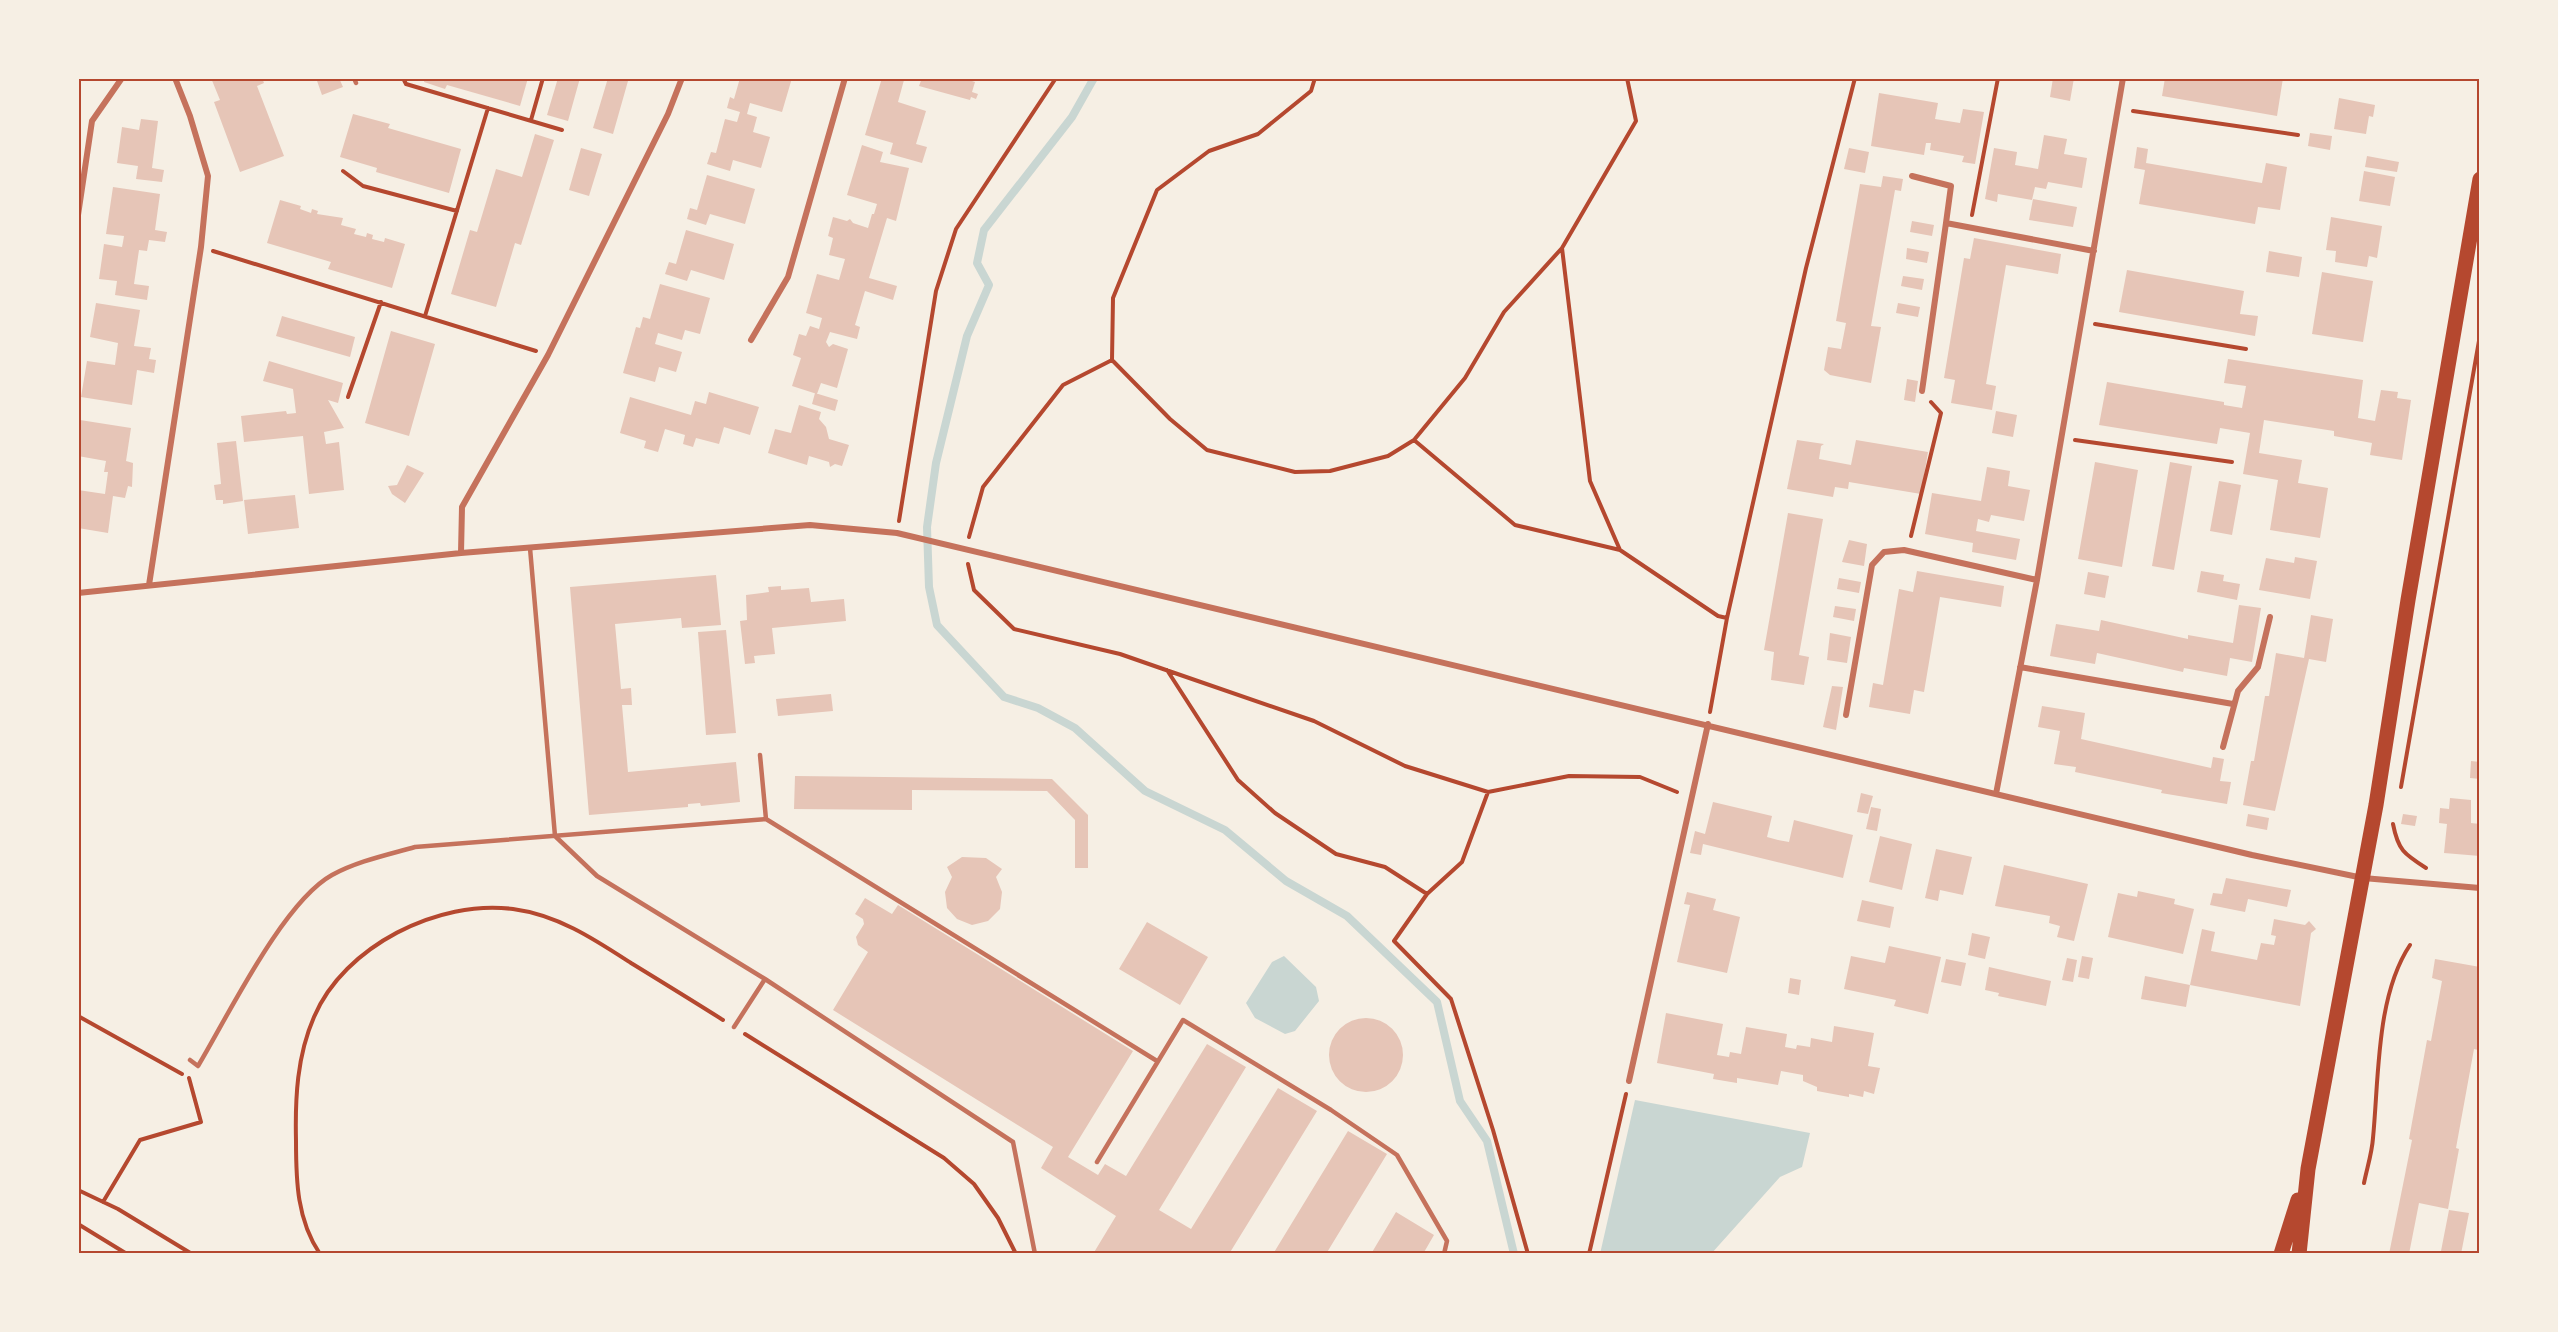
<svg xmlns="http://www.w3.org/2000/svg" width="2558" height="1332" font-family="Rubik,sans-serif">
<style>
.water{fill:#c9d6d2}
.lines{fill:none;stroke-linecap:round;stroke-linejoin:round}
.stream{stroke:#c9d6d2;stroke-width:8}
.building{fill:#e6c5b7}
.path{stroke:#b5482f;stroke-width:4}
.service{stroke:#c5725c;stroke-width:4.5}
.minor{stroke:#c5725c;stroke-width:6}
.primary{stroke:#b5482f;stroke-width:15}
.neatline{fill:none;stroke:#b5482f;stroke-width:2}
</style>
<rect width="100%" height="100%" fill="#f6efe4"/>
<path class="water" d="M1284,956L1316,987L1319,1001L1295,1031L1285,1034L1255,1018L1246,1003L1272,962Z
M1635,1100L1810,1133L1802,1167L1780,1177L1711,1254H1600Z"/>
<g class="lines">
<path class="stream" d="M1094,78L1072,117L984,230L977,263L989,285L967,336L936,463L927,527L929,587L937,625L1004,697L1038,708L1075,728L1145,791L1225,830L1286,881L1347,916L1437,1002L1460,1101L1487,1141L1514,1254"/>
</g>
<path class="building" d="M211,78H262L264,83L257,86L284,156L240,172L214,102L220,100Z
M316,78H339L343,87L322,95Z
M425,78H528L520,106L447,85L445,89L424,82Z
M558,78H580L568,121L547,115Z
M608,78L628,81L613,134L593,128Z
M740,78H792L782,112L750,103L747,114L757,117L753,132L770,137L761,168L733,160L730,171L707,164L711,152L716,153L725,119L737,122L740,112L727,108L730,97L734,99Z
M882,78L904,80L898,102L926,111L916,144L927,147L922,163L890,154L893,143L865,135Z
M922,78H963L975,82L972,92L978,94L976,99L971,97L970,100L919,86Z
M2053,78H2074L2070,101L2050,97Z
M2165,78H2283L2277,116L2162,96Z
M1879,93L1938,103L1935,119L1960,123L1963,109L1984,112L1975,164L1962,162L1964,156L1930,150L1931,143H1926L1924,155L1871,146Z
M2339,98L2375,105L2373,117L2369,116L2366,134L2334,129Z
M353,114L390,124L388,128L461,149L449,193L376,172L377,168L340,157Z
M141,119L158,121L152,168L164,170L162,182L136,179L138,166L117,163L122,127L139,130Z
M2310,133L2332,136L2330,150L2308,146Z
M535,134L554,140L521,245L515,243L496,307L451,294L470,230L477,232L496,169L522,177Z
M2044,135L2067,139L2064,154L2087,158L2082,188L2048,182L2046,189L2035,187L2032,200L1998,194L1997,202L1985,199L1994,148L2017,152L2015,165L2038,169Z
M862,145L883,152L880,162L909,168L896,221L887,218L869,278L897,286L893,300L865,291L855,325L860,327L857,339L830,332L826,342L829,347L833,344L848,349L837,388L821,383L817,394L792,386L801,358L793,355L799,334L806,336L810,326L819,329L822,318L806,313L817,274L839,280L845,259L829,255L833,238L828,236L833,217L847,221L850,219L853,223L868,228L872,214H874L877,204L847,195Z
M2137,147L2148,149L2146,163L2262,183L2266,163L2287,167L2280,210L2258,207L2255,224L2139,204L2145,170L2134,168Z
M581,148L602,154L589,196L569,190Z
M1849,148L1869,152L1865,173L1844,169Z
M2367,156L2399,162L2397,172L2365,167Z
M2364,171L2395,177L2390,206L2359,201Z
M707,175L755,189L745,224L710,214L706,225L687,219L690,208L697,210Z
M1883,176L1903,179L1901,191L1895,190L1871,326L1881,327L1871,383L1830,375L1824,370L1828,347L1841,349L1846,323L1836,321L1860,184L1881,187Z
M113,187L160,194L155,230L167,232L165,242L149,240L147,251L139,250L134,284L149,286L147,300L115,295L117,281L99,279L104,244L122,247L123,242L124,236L106,234Z
M2033,199L2077,207L2073,227L2029,220Z
M280,200L301,206L300,209L311,213L312,209L318,211L317,214L343,218L341,225L356,229L354,234L366,237L367,233L373,235L372,239L384,242L385,238L405,244L392,288L328,269L331,262L267,243Z
M2331,217L2382,226L2377,258L2369,256L2367,267L2335,262L2336,251L2326,250Z
M1912,221L1934,225L1932,236L1910,232Z
M686,230L734,244L724,280L691,270L687,281L665,274L669,262L676,264Z
M1974,238L2061,254L2058,274L2006,265L1986,384L1996,386L1992,410L1951,403L1955,380L1944,378L1964,258L1970,259Z
M1907,248L1929,252L1927,263L1906,259Z
M2269,251L2302,257L2299,277L2266,272Z
M2127,270L2244,291L2240,314L2258,316L2255,336L2119,312Z
M2322,272L2373,281L2363,342L2312,334Z
M1903,276L1924,279L1922,290L1901,286Z
M660,284L710,298L700,334L685,330L682,340L658,333L655,344L682,352L676,372L659,367L655,382L623,373L636,327L640,328L643,317L650,319Z
M96,303L140,310L134,346L151,348L149,359L156,360L154,373L137,370L132,405L81,397L87,361L115,365L118,343L90,337Z
M1898,303L1920,307L1918,317L1896,313Z
M282,316L355,337L350,357L276,336Z
M391,331L435,344L409,436L365,423Z
M2228,359L2363,380L2358,418L2375,421L2381,390L2398,392L2397,398L2411,400L2402,460L2370,455L2372,443L2334,436V431L2264,420L2259,453L2302,460L2298,483L2328,488L2320,538L2270,530L2278,480L2243,474L2250,433L2220,428L2217,444L2099,425L2107,382L2224,402V405L2242,408L2246,386L2224,383Z
M269,361L343,383L338,403L328,400L344,428L324,432L326,444L339,442L344,490L309,494L303,436L244,442L241,416L286,411L287,414L296,413L293,389L263,381Z
M1907,379L1918,381L1915,402L1904,400Z
M709,392L759,407L750,435L724,427L719,444L696,438L693,447L683,444L685,435L665,429L658,452L644,448L646,441L620,433L630,397L691,415L695,401L706,404Z
M815,393L838,400L835,411L812,404Z
M799,405L821,412L819,419L826,427L829,439L849,445L842,466L835,464L830,467L829,462L809,456L807,465L768,453L775,429L791,433Z
M1996,411L2017,415L2013,437L1992,433Z
M80,420L131,428L126,461L133,463L132,487L128,486L125,498L113,496L108,533L78,528V490L105,494L108,472H104L106,461L78,456Z
M1797,440L1824,444L1821,446L1819,459L1851,465L1856,440L1928,452L1921,494L1849,482L1848,489L1835,487L1833,497L1787,489Z
M236,441L243,501L223,504V500H216L214,485L221,484L217,443Z
M2095,462L2138,470L2122,567L2078,559Z
M2170,462L2192,466L2174,570L2152,566Z
M407,465L424,473L405,503L392,494L388,486L397,485Z
M1987,467L2010,471L2008,486L2030,490L2024,521L1991,515L1989,522L1978,519L1976,531L2020,539L2016,560L1972,552L1973,543L1925,534L1932,493L1981,501Z
M2219,481L2241,485L2232,535L2210,531Z
M295,495L299,528L248,534L244,500Z
M1788,513L1823,519L1799,655L1809,657L1804,685L1771,680L1774,652L1764,650Z
M1849,540L1867,544L1864,566L1842,562Z
M2295,557L2317,561L2310,599L2259,590L2266,558L2294,563Z
M1917,571L2004,586L2001,607L1940,597L1924,692L1914,690L1910,714L1869,707L1873,683L1883,685L1899,589L1913,592Z
M2201,571L2224,575L2223,581L2240,584L2237,600L2197,592Z
M2088,572L2109,576L2105,598L2084,594Z
M716,575L721,625L682,628L681,618L615,624L621,689L631,688L632,705H622L628,772L736,762L740,802L701,806L700,803L688,804V807L589,815L570,587Z
M1839,578L1861,582L1859,593L1837,589Z
M781,586V590L809,588L811,602L844,599L846,621L772,628L775,654L754,656L755,663L745,664L740,621L747,620L746,595L769,592L768,587Z
M2239,605L2261,608L2252,662L2230,658L2227,676L2184,668L2183,672L2097,653L2095,664L2050,656L2056,624L2099,631L2101,620L2188,639V635L2233,643Z
M1835,606L1856,609L1854,621L1833,617Z
M2311,615L2333,619L2326,662L2309,659L2275,811L2243,805L2251,761H2254L2265,696H2269L2276,653L2304,658Z
M726,630L736,733L706,735L698,632Z
M1830,633L1851,637L1847,663L1827,660Z
M1832,686L1843,687L1836,730L1823,727Z
M831,694L833,711L778,716L776,699Z
M2042,706L2085,713L2081,739L2211,768L2213,757L2224,759L2220,781L2231,782L2227,804L2161,793L2162,790L2075,772L2076,767L2054,764L2060,731L2038,727Z
M2471,761L2480,762V779L2470,778Z
M795,776L1052,779L1088,815V868H1075V820L1047,791L912,790V810L794,809Z
M1861,793L1873,796L1868,814L1857,812Z
M2450,798L2471,800V823L2480,824V856L2444,853L2447,824L2439,823L2440,808L2449,809Z
M1713,802L1772,816L1767,837L1778,840L1789,842L1794,820L1853,835L1843,878L1703,844L1701,855L1690,853L1695,831L1705,834Z
M1871,807L1881,809L1877,831L1866,829Z
M2248,814L2269,818L2267,830L2246,826Z
M2403,814L2417,816L2415,826L2401,824Z
M1880,836L1912,844L1902,890L1869,882Z
M1936,849L1972,857L1963,895L1940,890L1938,901L1925,898Z
M962,857L986,858L1002,869L996,877L1002,892L1000,909L988,921L972,925L957,919L947,908L945,892L952,877L947,867Z
M2004,865L2088,884L2074,941L2057,937L2060,926L2049,923L2050,916L1995,906Z
M2226,878L2291,890L2287,907L2248,899L2245,912L2210,905L2213,893L2222,894Z
M2138,891L2175,899L2174,904L2194,909L2183,954L2108,937L2118,893L2137,897Z
M1687,892L1716,899L1713,910L1740,917L1727,973L1677,962L1690,905L1684,904Z
M865,898L892,914L898,905L1133,1051L1068,1157L1098,1175L1105,1164L1126,1176L1207,1044L1246,1067L1159,1210L1191,1229L1278,1088L1317,1111L1229,1254H1093L1116,1216L1041,1168L1053,1147L833,1010L868,952L858,945L856,937L864,924L863,919L855,914Z
M1862,900L1894,907L1890,928L1857,921Z
M2274,919L2305,925L2309,921L2316,929L2311,933L2300,1006L2190,985L2186,1007L2141,999L2145,976L2190,985L2202,929L2215,932L2211,951L2257,960L2261,943L2274,945L2276,936L2271,935Z
M1147,922L1208,957L1180,1005L1119,969Z
M1972,933L1990,937L1985,959L1968,955Z
M1889,946L1941,957L1928,1014L1894,1006L1896,1000L1844,989L1851,956L1885,963Z
M2082,956L2093,958L2089,979L2078,977Z
M2067,958L2077,960L2073,982L2062,980Z
M1946,959L1966,963L1961,986L1941,982Z
M2435,959L2480,967V1041L2478,1050L2474,1049L2456,1148L2459,1149L2448,1209L2419,1203L2409,1254H2389L2412,1140L2409,1139L2427,1040L2431,1041L2442,981L2432,978Z
M1989,967L2051,981L2046,1006L1998,996L1999,993L1985,990Z
M1790,978L1801,980L1799,995L1788,993Z
M1666,1013L1723,1024L1717,1055L1729,1057L1730,1052L1741,1054L1746,1027L1787,1034L1785,1047L1796,1049L1797,1045L1810,1047L1811,1038L1832,1042L1834,1026L1874,1033L1868,1066L1880,1068L1874,1094L1864,1091L1863,1097L1849,1094V1097L1817,1091V1087L1803,1081V1075L1781,1071L1778,1085L1737,1078V1083L1713,1079L1714,1074L1657,1063Z
M1329 1055a37 37 0 1 1 74 0a37 37 0 1 1-74 0Z
M1348,1131L1387,1154L1326,1254H1273Z
M2449,1210L2469,1213L2461,1254L2441,1251Z
M1396,1212L1434,1235L1423,1254H1371Z"/>
<g class="lines">
<path class="path" d="M403,78L406,84L562,130
M1315,78L1311,91L1258,134L1209,151L1157,190L1113,298L1112,360L1170,419L1207,450L1295,472L1330,471L1388,456L1414,440L1515,525L1620,550
M1627,78L1636,121L1562,248L1590,481L1620,550L1718,616L1727,618
M2133,111L2298,135
M531,120L543,78
M343,171L363,186L457,211
M1972,215L1998,78
M213,251L536,351
M425,316L488,108
M2095,324L2246,349
M348,397L381,302
M1414,440L1465,378L1504,312L1562,248
M2075,440L2232,462
M899,521L936,291L956,229L1056,78
M1911,536L1941,413L1931,402
M969,537L983,487L1063,385L1112,360
M968,564L974,590L1014,629L1120,654L1166,670L1314,721L1405,766L1488,792L1569,776L1640,777L1677,792
M1167,670L1238,780L1275,813L1336,854L1385,867L1427,894L1462,862L1488,792
M1710,712L1727,618L1806,268L1855,78
M2401,787L2480,335
M2393,824C2398,850 2404,854 2426,868
M1427,894L1394,941L1451,999L1493,1130L1528,1254
M78,1016L182,1074
M745,1034L944,1158L974,1184L998,1218L1016,1254
M2364,1183C2367,1168 2372,1153 2373,1138C2379,1077 2376,996 2410,945
M78,1190L118,1209L192,1254
M103,1202L140,1140L201,1122L189,1078
M78,1224L127,1254
M320,1254C297,1220 296,1181 296,1141C295,1098 297,1056 314,1017C344,946 439,899 513,909C558,915 594,939 631,963C662,982 693,1001 723,1020
M1589,1254L1626,1094"/>
<path class="service" d="M354,78L356,83
M530,548L555,836L597,876L765,979L1013,1142L1035,1254
M760,755L766,819L1157,1061
M734,1027L765,979
M190,1060L198,1066C228,1016 283,902 332,875C358,861 387,855 415,847L766,819
M1097,1162L1183,1020L1331,1110L1397,1155L1447,1241L1444,1254"/>
<path class="minor" d="M1912,176L1951,186L1946,223
M78,215L92,121L122,78
M751,340L788,277L845,78
M1922,391L1946,223L2094,251
M461,553L462,507L548,355L668,114L682,78
M149,585L201,247L208,176L190,116L175,78
M78,593L461,553L810,525L897,533L2252,855L2363,878L2480,888
M2020,667L2233,704
M1846,715L1872,565L1884,552L1904,550L2037,580
M2223,747L2238,691L2258,667L2270,617
M1996,794L2037,580L2123,78
M1629,1081L1708,724"/>
<path class="primary" d="M2281,1254L2298,1200
M2299,1254L2308,1169L2376,805L2408,600L2480,179"/>
</g>
<rect width="2558" height="1332" fill="none" stroke="#f6efe4" stroke-width="159"/>
<rect x="80" y="80" width="2398" height="1172" class="neatline"/>
</svg>
